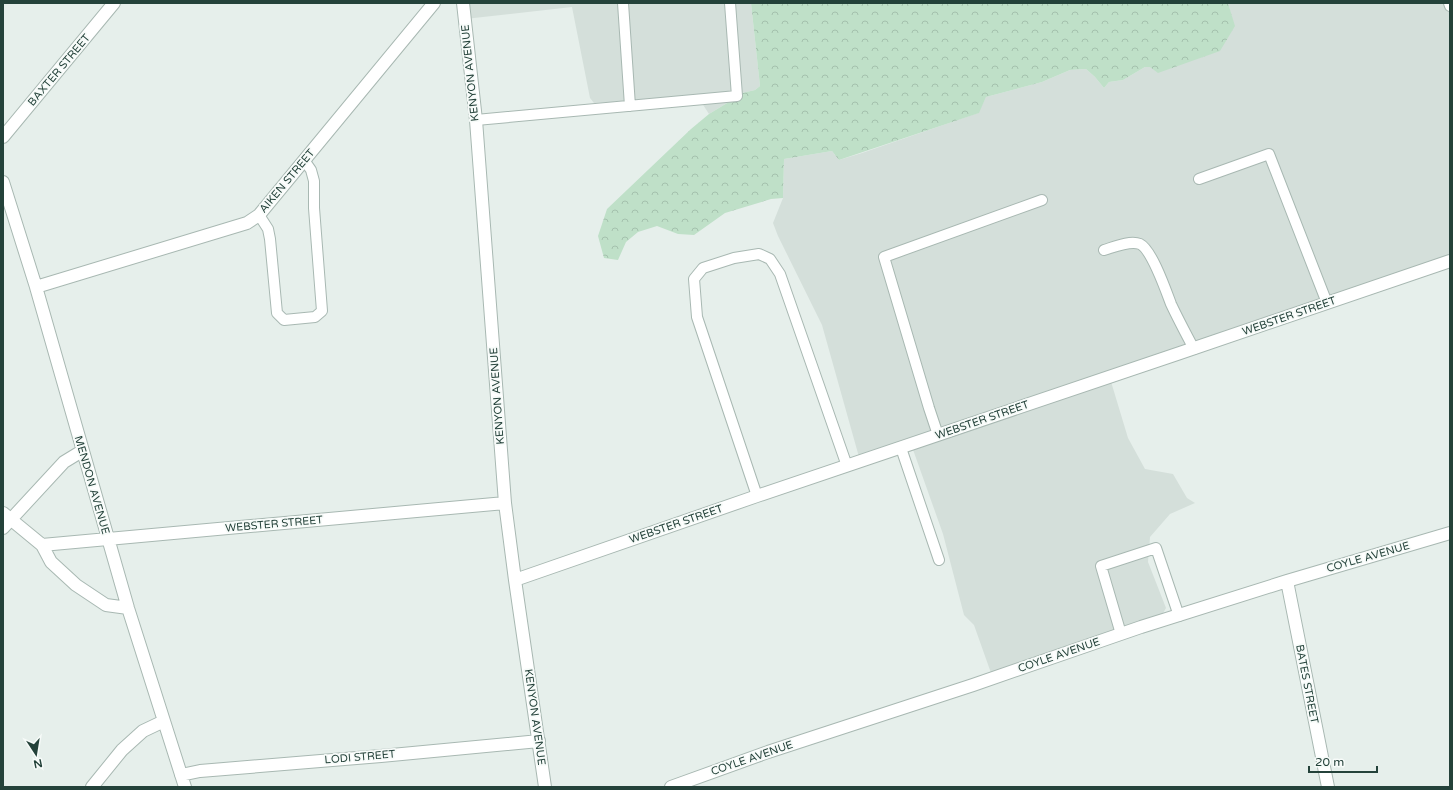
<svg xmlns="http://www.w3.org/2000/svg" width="1453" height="790" font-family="'Varela Round',sans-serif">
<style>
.built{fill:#d4dfda}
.forest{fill:url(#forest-crowns)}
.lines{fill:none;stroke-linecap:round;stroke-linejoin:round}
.service-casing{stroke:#a8b8b2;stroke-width:12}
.minor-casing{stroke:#a8b8b2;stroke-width:14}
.service{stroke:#fff;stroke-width:10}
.minor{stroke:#fff;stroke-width:12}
.labels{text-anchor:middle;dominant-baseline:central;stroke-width:3.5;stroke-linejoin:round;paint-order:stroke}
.street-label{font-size:11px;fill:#24423a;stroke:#f7fbf9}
</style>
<defs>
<pattern id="forest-crowns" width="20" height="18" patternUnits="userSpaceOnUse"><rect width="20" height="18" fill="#bfe0c8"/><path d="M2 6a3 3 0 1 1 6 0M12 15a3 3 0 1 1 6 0" fill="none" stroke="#a4c1ad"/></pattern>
</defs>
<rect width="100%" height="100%" fill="#e6efeb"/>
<path class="built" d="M461,3H751L760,86L755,90L738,94L737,97L709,114L698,97L594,103L590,98L572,7L465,19Z
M1228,3H1450V257L1109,375L1128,438L1145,469L1173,474L1187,498L1195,503L1170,514L1150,537L1148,562L1166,608L1162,615L991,673L974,625L964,615L943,534L911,444L859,457L822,325L778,236L773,223L783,198L784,159L832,151L839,160L862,153L978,113L986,97L1042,82L1070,70L1086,69L1095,77L1104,88L1109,82L1123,80L1145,67H1150L1234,26Z"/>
<path class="forest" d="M751,3H1228L1235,26L1220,51L1158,73L1150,67H1145L1123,80L1109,82L1104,88L1095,77L1086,69L1070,70L1042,82L986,97L979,113L839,160L832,151L784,159L783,198L771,199L725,213L694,235L678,234L657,226L638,232L626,242L618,260L604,258L598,236L607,209L691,129L709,114L737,97L738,94L755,90L760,86Z"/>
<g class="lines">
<g class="service-casing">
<path id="service" d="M623,3L630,106
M1449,3L1450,6
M476,120L737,96L730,3
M1199,179L1269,154L1327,303
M259,215L268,229L270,239L277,313L284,320L315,317L322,311L314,208V181L311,170L304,160
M1104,250C1114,247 1130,240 1140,244C1152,250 1166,291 1171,304C1178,319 1186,334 1194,349
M938,435L929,408L884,257L1042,200
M901,448L939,560
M757,496L697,317L694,279L703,268L734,258L759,254L770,259L780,274L847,466
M1121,634L1101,566L1156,548L1179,616"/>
</g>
<g class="minor-casing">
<path id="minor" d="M463,3L476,120L505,503L515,580L545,787
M3,137L114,3
M3,182L36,287L128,608L185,787
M36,287L247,223L259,215L434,3
M3,513L42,545L51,562L76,585L106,605L128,608
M3,528L64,462L82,451
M42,545L505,503
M515,580L757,496L1180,353L1450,261
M1287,581L1328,787
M181,775L200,771L381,756L539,741
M92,787L122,750L143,731L164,721
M671,787L768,752L973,685L1141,627L1287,581L1450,533"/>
</g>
<use href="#service" class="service"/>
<use href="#minor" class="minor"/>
</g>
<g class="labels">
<g class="street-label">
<text transform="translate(59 70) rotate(-50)">BAXTER STREET</text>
<text transform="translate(470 73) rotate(-96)">KENYON AVENUE</text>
<text transform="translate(287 181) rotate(-50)">AIKEN STREET</text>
<text transform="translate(1289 316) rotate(-19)">WEBSTER STREET</text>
<text transform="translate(497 396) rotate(-94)">KENYON AVENUE</text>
<text transform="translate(982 420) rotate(-19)">WEBSTER STREET</text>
<text transform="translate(92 485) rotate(74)">MENDON AVENUE</text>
<text transform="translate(274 524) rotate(-5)">WEBSTER STREET</text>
<text transform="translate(676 524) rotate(-19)">WEBSTER STREET</text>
<text transform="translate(1368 557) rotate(-16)">COYLE AVENUE</text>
<text transform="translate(1059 655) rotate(-19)">COYLE AVENUE</text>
<text transform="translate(1307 684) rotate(79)">BATES STREET</text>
<text transform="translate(535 717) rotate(82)">KENYON AVENUE</text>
<text transform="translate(360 757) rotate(-5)">LODI STREET</text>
<text transform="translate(752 758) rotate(-19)">COYLE AVENUE</text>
</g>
</g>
<rect width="1453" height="790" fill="none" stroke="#24423a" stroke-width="8"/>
<g transform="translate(36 754) rotate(168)" stroke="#f7fbf9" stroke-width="3" paint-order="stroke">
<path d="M0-3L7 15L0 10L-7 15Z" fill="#24423a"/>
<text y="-6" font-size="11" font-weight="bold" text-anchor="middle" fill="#24423a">N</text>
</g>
<path d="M1309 766v6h68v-6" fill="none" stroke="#24423a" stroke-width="2"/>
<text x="1315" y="766" font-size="12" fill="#24423a" stroke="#f7fbf9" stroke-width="3" paint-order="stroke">20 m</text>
</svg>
